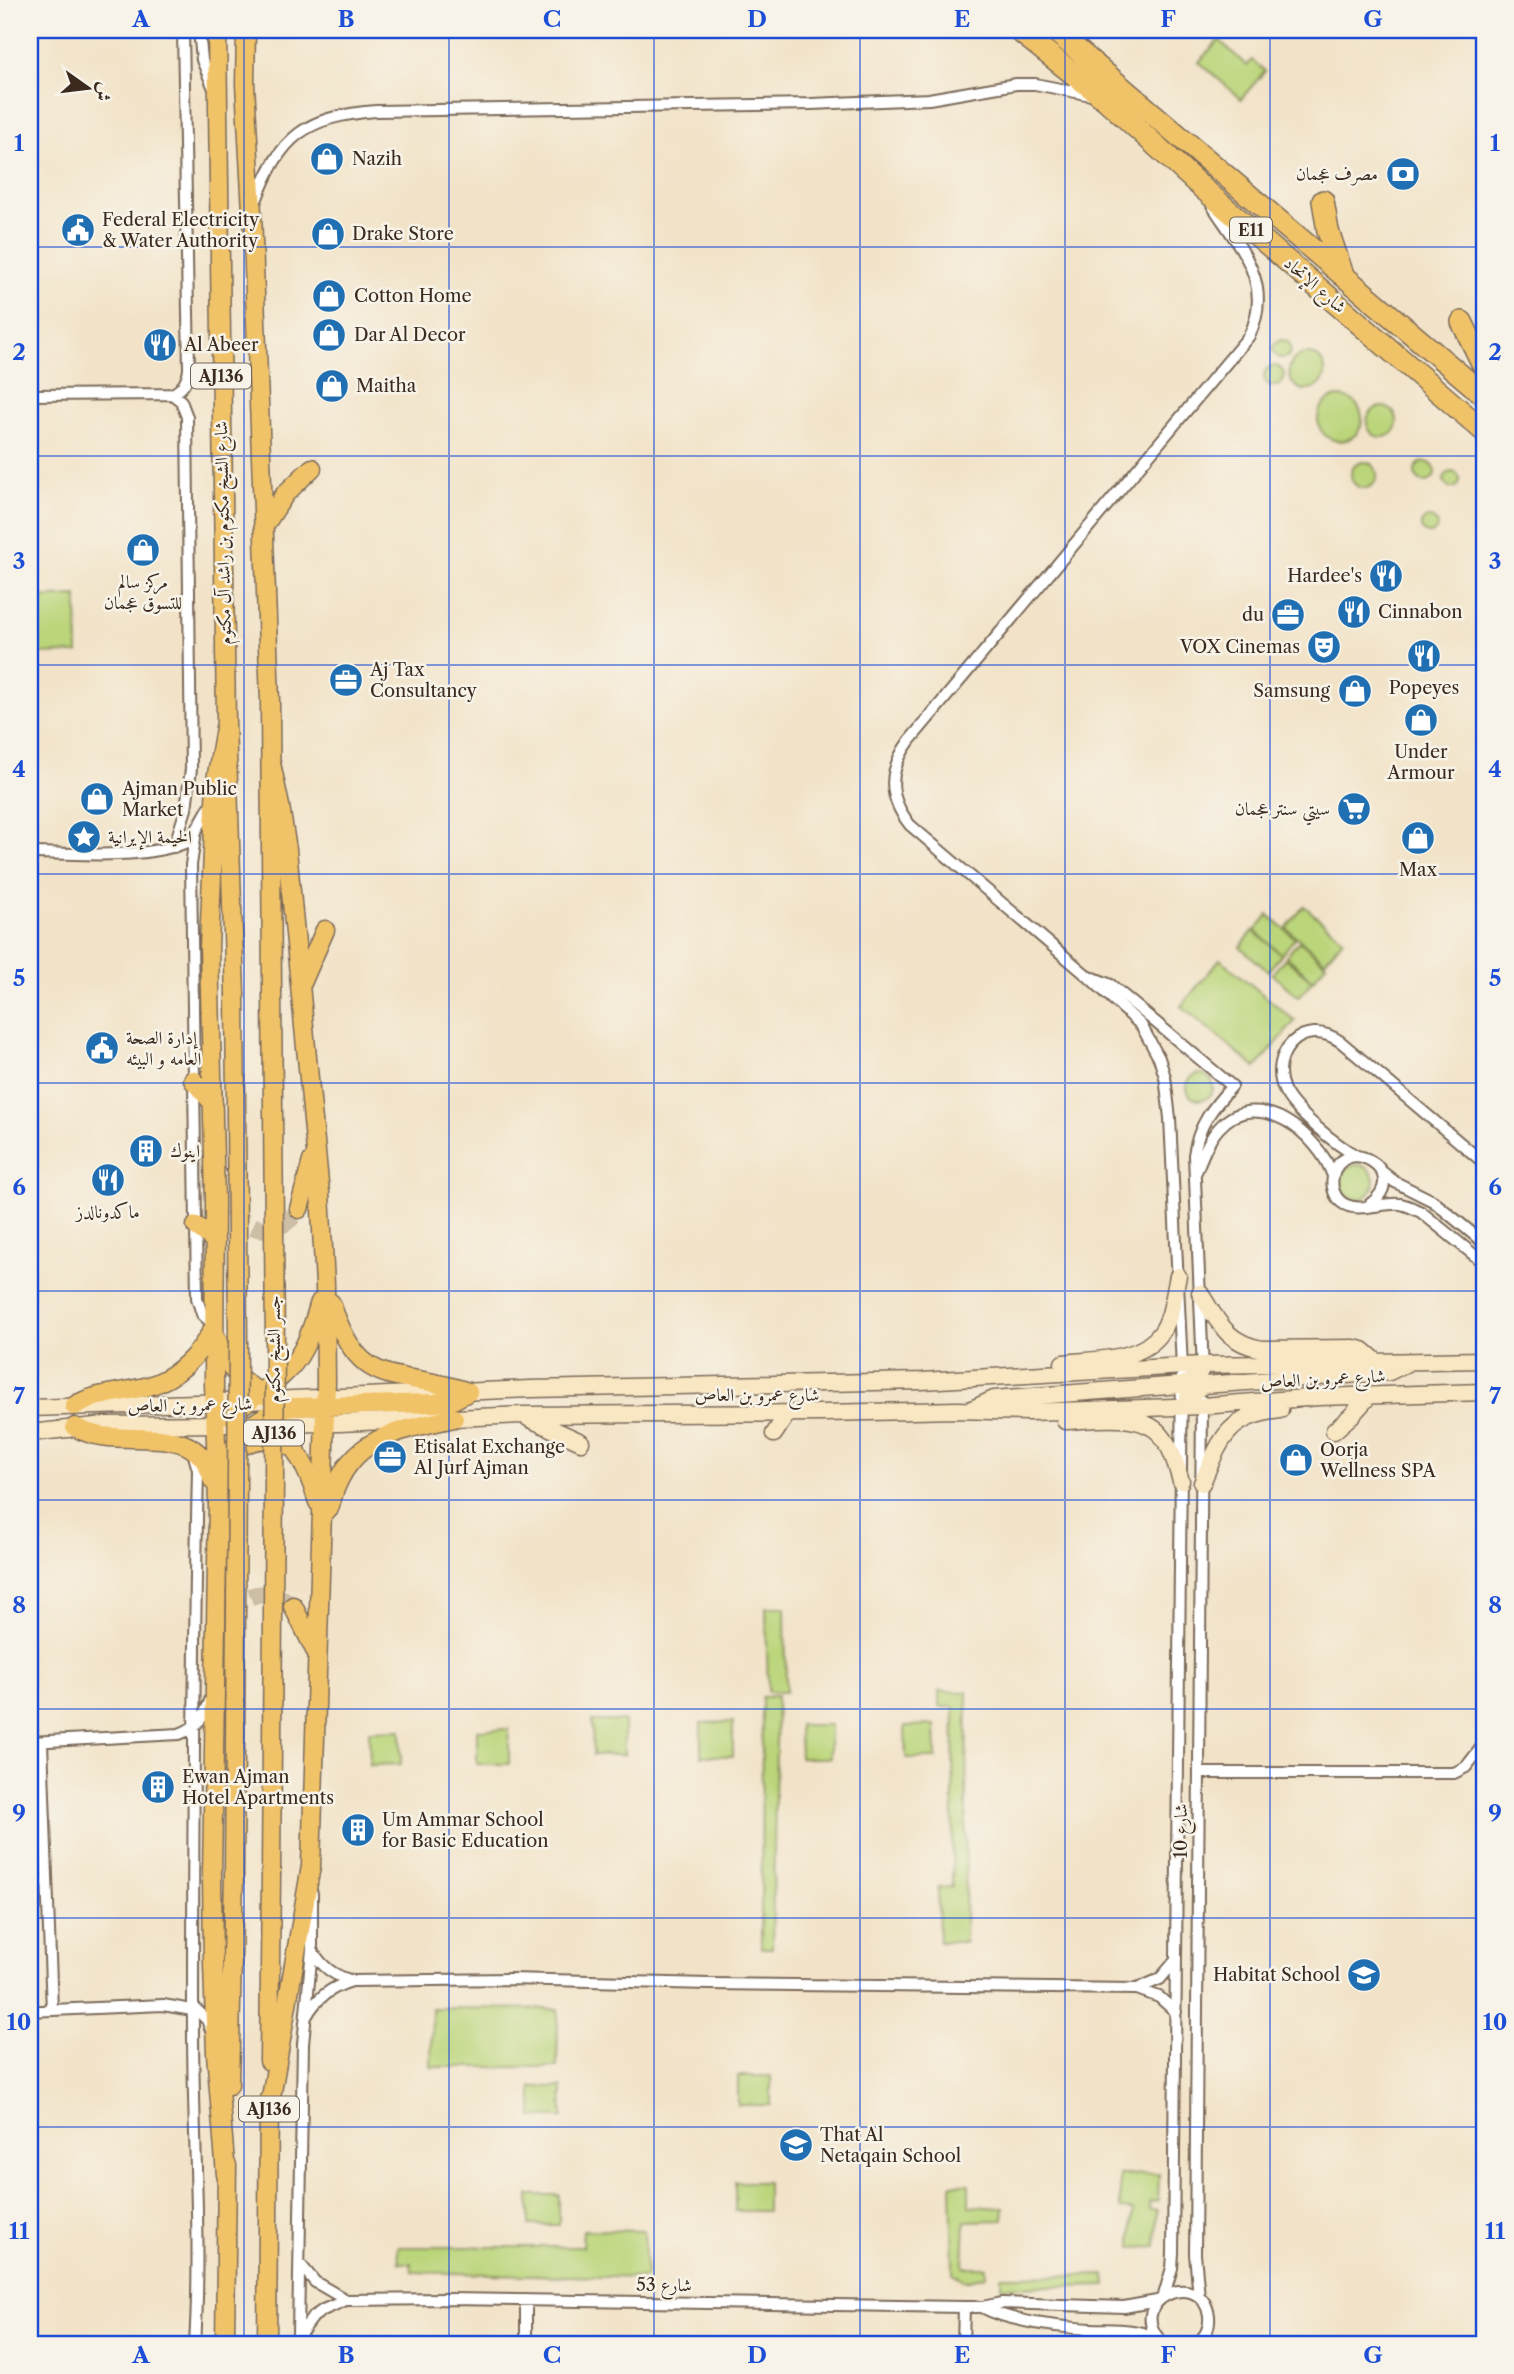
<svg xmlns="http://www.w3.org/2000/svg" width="1514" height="2374" font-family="'Libre Caslon Text',Amiri,serif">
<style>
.green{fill:#bbd57a;stroke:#7b804c;stroke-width:2}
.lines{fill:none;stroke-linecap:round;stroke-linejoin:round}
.primary-tunnel{stroke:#cdbea6;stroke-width:18;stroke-dasharray:18 9;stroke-linecap:butt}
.street-casing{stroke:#7b6b5a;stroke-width:14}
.secondary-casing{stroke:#7b6b5a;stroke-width:19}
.primary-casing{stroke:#7b6b5a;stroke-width:21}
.highway-casing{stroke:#7b6b5a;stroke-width:24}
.street{stroke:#fff;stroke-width:10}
.secondary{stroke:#f9e7c3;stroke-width:16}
.primary{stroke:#f1c369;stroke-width:18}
.highway{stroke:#f1c369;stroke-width:21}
.primary-bridge-casing{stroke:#7b6b5a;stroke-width:21;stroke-linecap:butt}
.primary-bridge{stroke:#f1c369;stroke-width:18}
.grid{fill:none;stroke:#1d4ed8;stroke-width:2;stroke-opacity:0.55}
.labels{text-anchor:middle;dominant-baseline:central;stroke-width:5;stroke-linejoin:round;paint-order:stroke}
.shield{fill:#f7f3e8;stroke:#73665b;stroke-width:2}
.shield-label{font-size:16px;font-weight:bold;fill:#3b2a1e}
.poi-label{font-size:18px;fill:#3b2a1e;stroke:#f7f3e8;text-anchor:start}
.street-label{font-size:18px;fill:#3b2a1e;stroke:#f7f3e8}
.neatline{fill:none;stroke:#1d4ed8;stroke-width:2.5}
.grid-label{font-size:23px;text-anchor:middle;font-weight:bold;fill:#1d4ed8}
</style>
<rect width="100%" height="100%" fill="#f7f3e8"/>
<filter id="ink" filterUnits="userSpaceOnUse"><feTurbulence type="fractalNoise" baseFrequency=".0143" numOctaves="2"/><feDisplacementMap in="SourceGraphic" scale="14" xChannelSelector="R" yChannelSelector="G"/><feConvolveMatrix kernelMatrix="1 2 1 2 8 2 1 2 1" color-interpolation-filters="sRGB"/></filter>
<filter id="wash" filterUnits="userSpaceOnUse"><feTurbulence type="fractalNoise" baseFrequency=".00686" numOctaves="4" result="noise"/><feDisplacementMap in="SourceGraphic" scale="28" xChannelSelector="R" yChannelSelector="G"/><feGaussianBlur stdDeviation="1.57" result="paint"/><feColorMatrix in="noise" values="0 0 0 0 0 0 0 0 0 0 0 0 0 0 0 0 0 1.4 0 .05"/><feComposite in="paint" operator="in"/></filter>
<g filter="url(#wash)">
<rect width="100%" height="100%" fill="#f2e3c8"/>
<path class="green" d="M1219,40L1247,66L1252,60L1265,71L1241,99L1199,62Z
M1273 349a9 9 0 1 1 18 0a9 9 0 1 1-18 0Z
M1289 372a18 18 0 1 1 36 0a18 18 0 1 1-36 0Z
M1264 376a10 10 0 1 1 20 0a10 10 0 1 1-20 0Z
M1318 419a22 22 0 1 1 44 0a22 22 0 1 1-44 0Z
M1367 422a15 15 0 1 1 30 0a15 15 0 1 1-30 0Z
M1415 472a10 10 0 1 1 20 0a10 10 0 1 1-20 0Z
M1351 475a13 13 0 1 1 26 0a13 13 0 1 1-26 0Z
M1444 480a8 8 0 1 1 16 0a8 8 0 1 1-16 0Z
M1421 526a8 8 0 1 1 16 0a8 8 0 1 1-16 0Z
M77,596L78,653L30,654V598Z
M1304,906L1343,939L1325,961L1286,928Z
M1268,915L1295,938L1268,971L1240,947L1253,931L1281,954L1255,931Z
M1299,941L1326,964L1313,980L1286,956Z
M1285,958L1312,981L1299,997L1272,974Z
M1220,959L1295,1021L1256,1068L1181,1006Z
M1187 1087a13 13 0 1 1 26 0a13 13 0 1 1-26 0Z
M1340 1182a17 17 0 1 1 34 0a17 17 0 1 1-34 0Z
M766,1607H785L786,1692H768Z
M939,1691L967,1692L965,1942H939L938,1887H952L954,1707H939Z
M777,1696L772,1948H761L762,1697Z
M592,1721H624V1755H593Z
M733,1722V1756H701V1723Z
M799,1725H830V1758H800Z
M935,1725L936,1758H906L905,1726Z
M509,1729V1764H477V1730Z
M401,1730V1764L370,1765L369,1731Z
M432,2008L558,2009L557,2067H431Z
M738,2076H771V2105H738Z
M532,2087H562L563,2117H532Z
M1159,2174L1158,2201L1149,2202L1150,2210H1157L1156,2247L1132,2248L1133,2210L1120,2209V2175Z
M735,2182H767V2211H735Z
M951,2184H969V2206L1004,2208L1003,2220L965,2221L963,2267H986V2276L965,2281L953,2273Z
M529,2195H559V2225H529Z
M583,2230L644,2231L646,2278L412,2272L411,2263H399L398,2247H582Z
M1105,2275L1106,2285L1001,2287V2276Z"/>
</g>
<g filter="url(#ink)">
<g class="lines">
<path class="primary-tunnel" d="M232,1209C250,1236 281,1235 299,1209
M229,1613C246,1591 272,1588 293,1606"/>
<g class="street-casing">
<path id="street" d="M199,30L202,60L215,91
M255,203C281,135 305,117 376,111L811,104L929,99L1016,84H1035L1091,95
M172,394L181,401L187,417L191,769L186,809L174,847
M30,395L172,394C183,389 188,381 189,369L183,30
M213,801L196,831L191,865L197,1298L202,1314L215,1326
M30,853C83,853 143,861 193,840
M1094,978L1111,985L1232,1086C1213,1107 1198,1125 1194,1155L1203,1371
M1357,1156C1336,1145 1294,1111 1284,1090C1268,1054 1303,1015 1341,1042L1484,1163
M1381,1171L1395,1182L1433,1201L1484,1243
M1196,1172C1202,1157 1208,1140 1219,1128C1258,1085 1319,1135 1333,1176
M1369,1205C1415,1172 1342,1131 1333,1177C1331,1186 1334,1196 1341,1202C1356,1214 1382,1202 1400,1204C1408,1205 1414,1209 1421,1212L1484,1263
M193,1452L198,1470C194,1650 193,1830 193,2010C192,2121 202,2233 195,2344
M30,1742L179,1734C197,1728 205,1716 211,1698
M42,1742L52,2010
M1199,1773H1454L1466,1767L1484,1744
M312,1950C322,1967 334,1976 353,1981L510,1979L709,1984L1137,1989L1159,1997L1176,2012
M1137,1989L1160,1979L1176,1960
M30,2011L163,2005L198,2011L207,2020L211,2030
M306,2017C316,1998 331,1987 352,1981
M300,2264L315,2282L346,2300
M1164,2295L1172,2268L1173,2253L1182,1367L1170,1118L1165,1077L1159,1058L1141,1025L1090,978L910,825C887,796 888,770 910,740L1249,336C1275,283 1239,247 1212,205
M1199,2297L1195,2254L1202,1401
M982,2307C1010,2322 1059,2327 1091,2329C1114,2330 1135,2328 1156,2338
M298,2334L303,2044L312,1950V1893
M298,2337L313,2317L323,2310L346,2300L448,2299L964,2307H982L1002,2303L1124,2307L1157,2301
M526,2344V2300
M963,2344L964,2307
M1164,2344C1119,2303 1201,2264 1209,2316C1210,2328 1205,2338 1195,2344"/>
</g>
<g class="secondary-casing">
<path id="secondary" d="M1200,1293C1218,1321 1226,1343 1262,1349L1354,1348L1363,1350L1376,1361
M1063,1363C1095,1359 1140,1362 1161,1333C1172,1318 1174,1294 1178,1276
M1188,1397L1203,1385L1389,1372L1407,1363
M30,1408L197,1403L531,1389L922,1381L1203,1365L1484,1360
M972,1409L994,1399L1182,1385L1196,1379L1203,1365
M528,1418L581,1442
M1065,1421C1093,1420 1141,1411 1161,1435C1172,1448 1176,1465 1181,1481
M1334,1431L1352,1415L1369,1396
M30,1433L105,1425L339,1423L522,1415L825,1413L957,1410L1030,1412L1202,1406L1319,1397L1484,1392
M774,1434L787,1414
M1202,1483C1221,1438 1228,1416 1280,1410"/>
</g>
<g class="primary-casing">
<path id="primary" d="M217,30L226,722L235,994
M246,30L245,84L252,212L270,701L272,991
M264,526L285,494L312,468
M226,722L216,780L209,947L215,1200L214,1384L218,1502L212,1875L213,1964L216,2054L226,2175
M302,983L325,930
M193,1080L213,1103
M299,1209L312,1161
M196,1226L215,1241
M331,1303C361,1395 396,1367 468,1392
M217,1339C224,1366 244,1386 269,1397
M74,1406C98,1392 123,1393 149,1386C178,1377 199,1355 213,1329
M229,1415C255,1394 287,1380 303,1349C311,1334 315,1318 320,1302
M267,1421C295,1440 309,1471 318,1502
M75,1427C120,1454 197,1413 213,1481
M234,1452C251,1437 269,1436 288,1445
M221,1481C227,1445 253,1415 290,1407L435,1403L451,1401L468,1392
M329,1509C345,1438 392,1432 454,1418
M293,1606L315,1650
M269,2061L271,1875
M229,2085L234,1875
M269,2109L311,1866L326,1382L325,1285L320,1193L287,850L280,806L271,763
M225,2344L227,2165
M267,2344L269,2099"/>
</g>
<g class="highway-casing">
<path id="highway" d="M1018,30L1105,99L1199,185L1484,431
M1054,30L1484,395
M1323,201L1328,231L1342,272
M1462,322L1484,367"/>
</g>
<use href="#street" class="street"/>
<use href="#secondary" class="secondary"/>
<use href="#primary" class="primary"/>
<use href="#highway" class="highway"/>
<g class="primary-bridge-casing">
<path id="primary-bridge" d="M234,1875L238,1346L235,994
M271,1875L275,1348L272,991"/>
</g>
<use href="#primary-bridge" class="primary-bridge"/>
</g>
</g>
<path class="grid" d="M244,30V2344M449,30V2344M654,30V2344M860,30V2344M1065,30V2344M1270,30V2344M30,247H1484M30,456H1484M30,665H1484M30,874H1484M30,1083H1484M30,1291H1484M30,1500H1484M30,1709H1484M30,1918H1484M30,2127H1484"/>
<defs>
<g id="shop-disc" transform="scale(1.75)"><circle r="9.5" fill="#1f6fb2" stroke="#f7f3e8"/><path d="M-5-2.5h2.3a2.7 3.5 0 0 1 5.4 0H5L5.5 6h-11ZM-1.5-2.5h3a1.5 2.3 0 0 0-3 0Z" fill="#fff"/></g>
<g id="bank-disc" transform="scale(1.75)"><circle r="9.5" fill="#1f6fb2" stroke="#f7f3e8"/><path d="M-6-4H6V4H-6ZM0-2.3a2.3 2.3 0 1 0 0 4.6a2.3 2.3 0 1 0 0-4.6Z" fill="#fff"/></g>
<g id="civic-disc" transform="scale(1.75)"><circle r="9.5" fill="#1f6fb2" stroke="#f7f3e8"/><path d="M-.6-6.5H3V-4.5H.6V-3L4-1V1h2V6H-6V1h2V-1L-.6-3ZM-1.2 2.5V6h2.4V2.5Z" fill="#fff"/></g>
<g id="restaurant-disc" transform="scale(1.75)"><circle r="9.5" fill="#1f6fb2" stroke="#f7f3e8"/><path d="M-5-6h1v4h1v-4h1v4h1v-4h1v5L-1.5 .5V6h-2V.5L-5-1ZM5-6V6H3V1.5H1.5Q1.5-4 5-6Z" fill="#fff"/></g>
<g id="office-disc" transform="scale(1.75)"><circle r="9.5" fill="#1f6fb2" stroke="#f7f3e8"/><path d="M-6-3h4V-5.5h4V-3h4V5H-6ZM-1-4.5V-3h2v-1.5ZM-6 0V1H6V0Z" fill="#fff"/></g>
<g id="theatre-disc" transform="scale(1.75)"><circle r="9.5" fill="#1f6fb2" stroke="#f7f3e8"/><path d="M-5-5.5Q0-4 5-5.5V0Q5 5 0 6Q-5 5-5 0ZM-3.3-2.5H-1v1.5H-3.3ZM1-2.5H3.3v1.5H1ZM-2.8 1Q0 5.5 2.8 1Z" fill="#fff"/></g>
<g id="supermarket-disc" transform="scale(1.75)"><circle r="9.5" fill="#1f6fb2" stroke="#f7f3e8"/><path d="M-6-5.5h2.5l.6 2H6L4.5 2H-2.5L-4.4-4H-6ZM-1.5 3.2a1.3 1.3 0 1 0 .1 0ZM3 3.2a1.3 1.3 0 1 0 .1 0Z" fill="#fff"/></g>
<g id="sight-disc" transform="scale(1.75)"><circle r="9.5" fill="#1f6fb2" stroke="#f7f3e8"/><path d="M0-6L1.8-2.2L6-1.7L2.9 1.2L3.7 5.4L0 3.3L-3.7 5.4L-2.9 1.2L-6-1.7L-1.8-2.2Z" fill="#fff"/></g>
<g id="building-disc" transform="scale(1.75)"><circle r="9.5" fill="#1f6fb2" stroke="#f7f3e8"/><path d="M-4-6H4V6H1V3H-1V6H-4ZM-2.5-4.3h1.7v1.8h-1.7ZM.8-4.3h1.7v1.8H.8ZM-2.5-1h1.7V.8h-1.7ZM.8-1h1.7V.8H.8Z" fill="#fff"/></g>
<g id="school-disc" transform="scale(1.75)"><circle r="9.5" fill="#1f6fb2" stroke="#f7f3e8"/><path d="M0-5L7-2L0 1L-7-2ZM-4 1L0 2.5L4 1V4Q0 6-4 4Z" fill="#fff"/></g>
</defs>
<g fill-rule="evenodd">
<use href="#shop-disc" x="327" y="159"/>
<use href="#bank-disc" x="1403" y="174"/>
<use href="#civic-disc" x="78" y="230"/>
<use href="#shop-disc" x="328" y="234"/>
<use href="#shop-disc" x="329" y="296"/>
<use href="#shop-disc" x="329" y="335"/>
<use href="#restaurant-disc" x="160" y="345"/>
<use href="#shop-disc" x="332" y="386"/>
<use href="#shop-disc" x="143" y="550"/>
<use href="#restaurant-disc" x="1386" y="576"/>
<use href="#restaurant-disc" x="1354" y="612"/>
<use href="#office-disc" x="1288" y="615"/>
<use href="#theatre-disc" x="1324" y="647"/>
<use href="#restaurant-disc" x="1424" y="656"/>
<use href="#office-disc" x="346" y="680"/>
<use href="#shop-disc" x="1355" y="691"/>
<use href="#shop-disc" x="1421" y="720"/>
<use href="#shop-disc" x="97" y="799"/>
<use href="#supermarket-disc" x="1354" y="809"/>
<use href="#sight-disc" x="84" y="837"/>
<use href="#shop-disc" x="1418" y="838"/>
<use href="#civic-disc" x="102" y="1048"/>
<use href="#building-disc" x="146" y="1151"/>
<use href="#restaurant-disc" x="108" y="1180"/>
<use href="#office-disc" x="390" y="1457"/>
<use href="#shop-disc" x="1296" y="1460"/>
<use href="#building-disc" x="158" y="1787"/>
<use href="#building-disc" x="358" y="1830"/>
<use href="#school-disc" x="1364" y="1975"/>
<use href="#school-disc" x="796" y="2145"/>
</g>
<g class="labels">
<g class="shield">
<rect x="1230" y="217.5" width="42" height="25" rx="5"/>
<rect x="191" y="363.5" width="60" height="25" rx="5"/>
<rect x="244" y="1420.5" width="60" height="25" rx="5"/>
<rect x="239" y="2096.5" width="60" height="25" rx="5"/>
</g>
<g class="shield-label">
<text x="1251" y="230">E11</text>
<text x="221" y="376">AJ136</text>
<text x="274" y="1433">AJ136</text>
<text x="269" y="2109">AJ136</text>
</g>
<g class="poi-label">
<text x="352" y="159">Nazih</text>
<text x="1378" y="174" text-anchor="end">مصرف عجمان</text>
<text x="102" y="220">Federal Electricity<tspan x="102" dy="21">&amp; Water Authority</tspan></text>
<text x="352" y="234">Drake Store</text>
<text x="354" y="296">Cotton Home</text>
<text x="354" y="335">Dar Al Decor</text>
<text x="184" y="345">Al Abeer</text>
<text x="356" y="386">Maitha</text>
<text x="1362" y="576" text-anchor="end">Hardee's</text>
<text x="143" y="582" text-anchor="middle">مركز سالم<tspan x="143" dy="21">للتسوق عجمان</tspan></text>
<text x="1378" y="612">Cinnabon</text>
<text x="1264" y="615" text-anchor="end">du</text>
<text x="1300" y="647" text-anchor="end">VOX Cinemas</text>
<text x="370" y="670">Aj Tax<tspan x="370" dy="21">Consultancy</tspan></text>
<text x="1424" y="688" text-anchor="middle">Popeyes</text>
<text x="1330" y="691" text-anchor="end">Samsung</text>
<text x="1421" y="752" text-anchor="middle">Under<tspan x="1421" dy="21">Armour</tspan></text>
<text x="122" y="789">Ajman Public<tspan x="122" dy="21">Market</tspan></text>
<text x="1330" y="809" text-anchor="end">سيتي سنتر عجمان</text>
<text x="108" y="837">الخيمة الإيرانية</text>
<text x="1418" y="870" text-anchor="middle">Max</text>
<text x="126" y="1038">إدارة الصحة<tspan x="126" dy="21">العامه و البيئه</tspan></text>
<text x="170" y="1151">اينوك</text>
<text x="108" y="1212" text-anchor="middle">ماكدونالدز</text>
<text x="414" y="1447">Etisalat Exchange<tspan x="414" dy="21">Al Jurf Ajman</tspan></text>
<text x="1320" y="1450">Oorja<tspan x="1320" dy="21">Wellness SPA</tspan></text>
<text x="182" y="1777">Ewan Ajman<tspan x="182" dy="21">Hotel Apartments</tspan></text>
<text x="382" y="1820">Um Ammar School<tspan x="382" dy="21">for Basic Education</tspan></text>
<text x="1340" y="1975" text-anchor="end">Habitat School</text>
<text x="820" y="2135">That Al<tspan x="820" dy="21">Netaqain School</tspan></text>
</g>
<g class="street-label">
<text transform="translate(1315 285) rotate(41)">شارع الإتحاد</text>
<text transform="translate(223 533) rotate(-91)">شارع الشيخ مكتوم بن راشد آل مكتوم</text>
<text transform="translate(274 1349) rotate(-90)">جسر الشيخ مكتوم</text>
<text transform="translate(1323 1379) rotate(-3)">شارع عمرو بن العاص</text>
<text x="757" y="1395">شارع عمرو بن العاص</text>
<text transform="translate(190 1405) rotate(-1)">شارع عمرو بن العاص</text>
<text transform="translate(1181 1831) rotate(-90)">شارع 10</text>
<text transform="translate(664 2285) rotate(1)">شارع 53</text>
</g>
</g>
<rect width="1514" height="2374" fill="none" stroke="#f7f3e8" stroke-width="77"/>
<g transform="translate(88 88) rotate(104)" stroke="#f7f3e8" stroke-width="5" paint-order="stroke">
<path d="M0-5L12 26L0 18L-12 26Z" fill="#3b2a1e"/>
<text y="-10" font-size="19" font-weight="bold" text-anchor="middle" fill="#3b2a1e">ش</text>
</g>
<rect x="38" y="38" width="1438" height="2298" class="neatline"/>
<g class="grid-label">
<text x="141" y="27">A</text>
<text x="346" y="27">B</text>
<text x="552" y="27">C</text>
<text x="757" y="27">D</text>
<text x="962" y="27">E</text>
<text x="1168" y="27">F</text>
<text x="1373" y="27">G</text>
<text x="19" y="151">1</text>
<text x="1495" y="151">1</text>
<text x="19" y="360">2</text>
<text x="1495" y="360">2</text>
<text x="19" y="569">3</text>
<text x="1495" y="569">3</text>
<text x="19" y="777">4</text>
<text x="1495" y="777">4</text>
<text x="19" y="986">5</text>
<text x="1495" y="986">5</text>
<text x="19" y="1195">6</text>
<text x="1495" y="1195">6</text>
<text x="19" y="1404">7</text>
<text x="1495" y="1404">7</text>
<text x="19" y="1613">8</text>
<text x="1495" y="1613">8</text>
<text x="19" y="1821">9</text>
<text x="1495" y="1821">9</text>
<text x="19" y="2030">10</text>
<text x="1495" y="2030">10</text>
<text x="19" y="2239">11</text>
<text x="1495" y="2239">11</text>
<text x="141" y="2363">A</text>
<text x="346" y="2363">B</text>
<text x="552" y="2363">C</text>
<text x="757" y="2363">D</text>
<text x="962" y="2363">E</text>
<text x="1168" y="2363">F</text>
<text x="1373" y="2363">G</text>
</g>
</svg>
